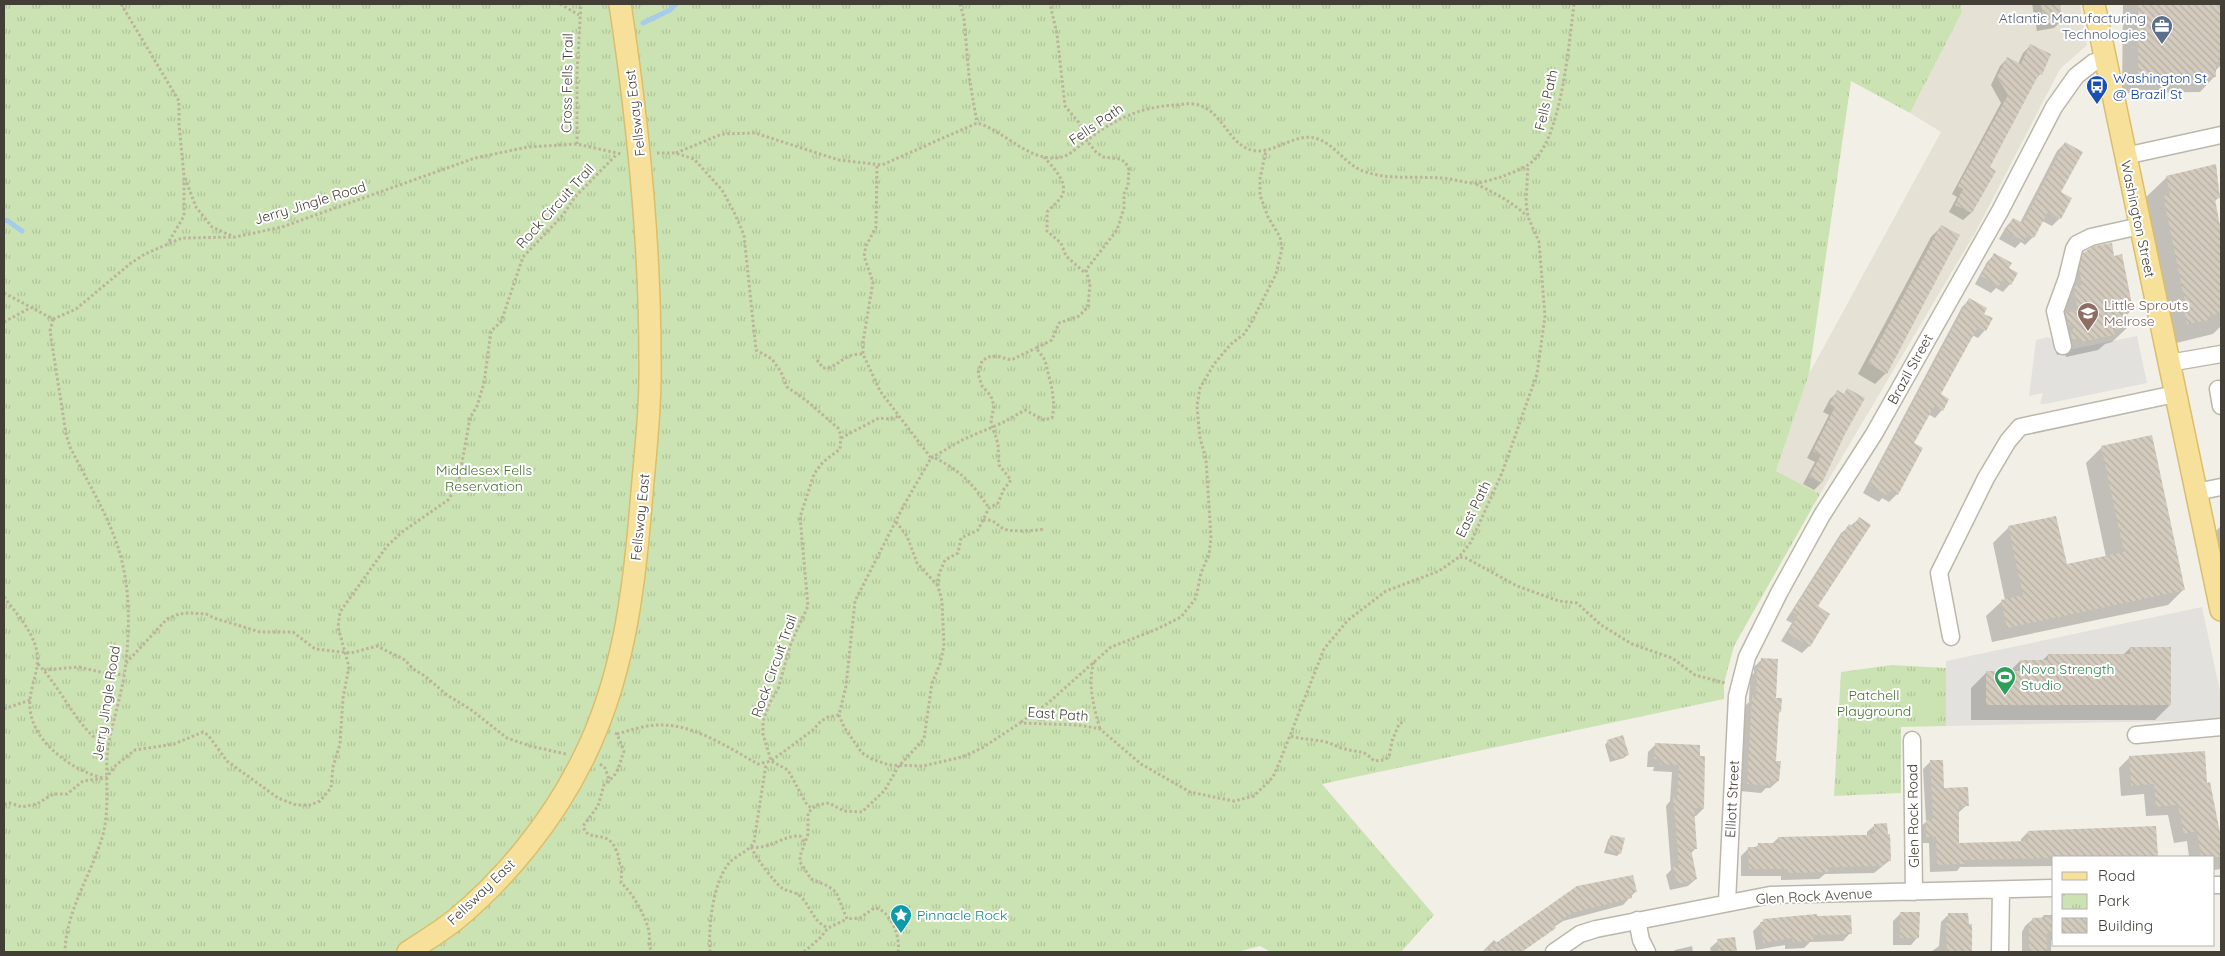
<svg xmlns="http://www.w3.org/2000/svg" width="2225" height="956" font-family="Quicksand,sans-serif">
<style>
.residential{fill:#e5e1d5}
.park{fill:url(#park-tufts)}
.pitch{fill:#cbe3b2}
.parking{fill:#e3e1de;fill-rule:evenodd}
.shadow{fill:#0003}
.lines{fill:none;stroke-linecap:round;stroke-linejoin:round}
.stream{stroke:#a6cceb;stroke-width:5}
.building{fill:url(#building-back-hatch)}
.minor-casing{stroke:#bcb7aa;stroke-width:19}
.major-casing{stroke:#dbbe6b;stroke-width:24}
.path{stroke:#bdb39c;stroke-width:3;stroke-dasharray:2.5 2.5;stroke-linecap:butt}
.minor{stroke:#fff;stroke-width:16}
.major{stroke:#f7e09a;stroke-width:21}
.labels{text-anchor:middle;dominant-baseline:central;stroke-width:4;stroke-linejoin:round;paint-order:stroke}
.service-label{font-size:14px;fill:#4e5e75;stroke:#fff;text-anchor:end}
.transit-label{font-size:14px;fill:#164399;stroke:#fff;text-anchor:start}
.street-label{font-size:14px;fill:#443f36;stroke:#fff}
.education-label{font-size:14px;fill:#785e54;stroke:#fff;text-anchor:start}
.park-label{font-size:14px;fill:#44712e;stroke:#fff}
.leisure-label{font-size:14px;fill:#27864d;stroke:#fff;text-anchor:start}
.culture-label{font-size:14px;fill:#0d838f;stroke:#fff;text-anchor:start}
</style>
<defs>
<pattern id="park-tufts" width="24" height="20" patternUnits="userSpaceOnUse" patternTransform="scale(1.25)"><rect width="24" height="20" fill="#cbe3b2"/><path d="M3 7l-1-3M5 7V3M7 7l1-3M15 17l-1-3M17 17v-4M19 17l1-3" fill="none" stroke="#b0c49a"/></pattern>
<pattern id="building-back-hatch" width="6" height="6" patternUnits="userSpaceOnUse" patternTransform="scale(1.25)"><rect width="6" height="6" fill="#d3cbbd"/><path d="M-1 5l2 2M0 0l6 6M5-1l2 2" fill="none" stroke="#b6afa3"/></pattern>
</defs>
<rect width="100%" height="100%" fill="#f2efe6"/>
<path class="residential" d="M1961,4H2080L2087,45L2060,69L1975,233L1820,494L1776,471L1809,374L1941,132L1910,113L1962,12Z"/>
<path class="park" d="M4,4H1961L1962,12L1910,113L1851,81L1809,374L1776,471L1820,494L1734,646L1724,683V699L1322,784L1434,915L1401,952H1271L1260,946L1237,952H4Z
M1892,665L1946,668V726L1901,727V793L1834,796L1841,672Z"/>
<path class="pitch" d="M1937,696L1938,724L1916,725L1914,697Z"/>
<path class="parking" d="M2137,336L2147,383L2045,404H2040L2043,393L2029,396L2036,340L2048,337L2068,350Z
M2202,607L2221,696V720L1946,726V661ZM2130,647H2171V705H1986L1987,671H2020V660H2048V654H2130Z"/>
<path class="shadow" d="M2032,4H2059L2062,20L2054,28L2037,31Z
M2123,4H2221V65L2215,71V76L2200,92L2122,93Z
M2030,46L2040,74L2034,81L1988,168L1995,172L1971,213L1963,220L1949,212L1957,197L1952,194L2001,103L1991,85L2000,66L2007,59L2018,64L2023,53Z
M2065,143L2059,192L2060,218L2052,226L2042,221L2033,237L2025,245L2021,242L2015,248L1999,239L2006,227L2013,219L2020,223L2057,151Z
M2167,177L2219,197L2214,202L2221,238V326L2213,334L2164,346L2144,199Z
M1942,226L1886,373L1875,384L1858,374L1931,237Z
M2085,253L2113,257L2132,309L2126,316L2128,327L2112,342L2105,344L2098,350L2066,357L2065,353L2057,355L2056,351L2060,343L2053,339L2051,329L2061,319L2069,269Z
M1994,255L2007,268L2010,284L2003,292L1996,288L1991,293L1975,284L1987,262Z
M1969,300L1983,315L1985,330L1978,338L1972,335L1939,395L1942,410L1935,418L1928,414L1913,444L1897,494L1889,502L1882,498L1879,502L1863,493L1962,307Z
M1848,390L1844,434L1821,483L1814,490L1803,484L1815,462L1807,458L1829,415L1823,412L1830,399L1838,392L1843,395Z
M2102,447L2183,590L2168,605L1992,642L1986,616L2002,601L2005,600L1993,543L2009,527L2066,566L2106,557L2086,463Z
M1859,519L1816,607L1809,646L1802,653L1781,641L1792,623L1786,620L1841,533Z
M2221,526V571L2213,534Z
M2130,648L2170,705L2155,720H1971V688L1987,672H2009L2020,661H2042L2048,655H2123Z
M1762,659L1780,712L1777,715L1775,762L1778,781L1770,788H1766L1761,793L1740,791L1745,706L1749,702L1750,676L1754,673V667Z
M1608,741L1627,755L1624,758L1610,762L1605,745Z
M1655,745L1699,746L1703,809L1696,816H1693L1696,848L1691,853L1696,879L1688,886L1670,890L1666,875L1671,870L1666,806L1670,801L1672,772L1653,771L1654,767H1647L1648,752Z
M2130,757L2206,784L2221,839V869L2214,870V857H2189L2187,841L2174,843L2168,815L2146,816L2144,794L2121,796L2119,768Z
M1930,762L1943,789L1967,805L1958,813V844L2021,843V839L2028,832L2156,856L2054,857V866L1960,867L1957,871L1930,872L1929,843H1920L1919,828L1926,822L1923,769Z
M1875,825L1889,861L1874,873L1825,874L1819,879L1781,880V876H1741V856L1749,848H1755L1758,845L1772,844L1778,838L1867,835V832Z
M1611,836L1620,853L1617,856L1604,853L1608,840Z
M1577,887L1635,892L1623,905L1563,921L1554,927L1546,935L1521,951L1520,950L1516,952H1482L1494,940L1497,943Z
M1900,914L1918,937L1911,945H1893V921Z
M1949,914L1971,925L1970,952H1931L1939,946L1941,922Z
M2044,915H2054V940H2051V952H2022V932L2025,926L2033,919H2041Z
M1763,921L1850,933L1843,941L1810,942L1804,948L1785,949V945L1756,950L1753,931Z
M1734,938L1736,952H1711L1710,948L1718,941Z
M1692,946L1693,952H1672L1675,950Z"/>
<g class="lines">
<path class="stream" d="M643,23L670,10L676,4
M4,220L8,221L22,231"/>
</g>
<path class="building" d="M2041,4H2060L2063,21L2044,24Z
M2138,4H2221V62H2216V77L2138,78Z
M2030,44L2051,54L2042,75L2039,74L1990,167L1996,171L1972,213L1955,205L1963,189L1958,186L2008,95L1997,77L2007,57L2021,64Z
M2065,142L2083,152L2061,192L2072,198L2061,219L2048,212L2034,238L2028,234L2024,241L2006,232L2013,218L2023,223Z
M2216,164L2220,198L2215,199L2221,231V313L2209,316L2210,320L2187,324L2182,302L2185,301L2165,206L2164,196L2170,194L2166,176Z
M1941,225L1960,235L1887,374L1868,363Z
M2112,243L2114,256L2122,254L2133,310L2126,311L2129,327L2114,330L2115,335L2081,342L2080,338L2072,340L2071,334L2074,327L2068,324L2066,313L2078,310L2074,289L2075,286L2082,285L2079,269L2083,253L2094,246Z
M1994,253L2012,263L2009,268L2018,273L2011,285L2002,280L1999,286L1981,276Z
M1969,298L1987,308L1984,314L1993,318L1986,331L1978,327L1953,372L1941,394L1949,399L1943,411L1935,406L1931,412L1914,443L1923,448L1898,495L1890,491L1887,495L1869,485Z
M1847,388L1865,398L1845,434L1822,483L1809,477L1821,455L1813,451L1835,407L1830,404L1837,390L1844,394Z
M2152,435L2185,590L2007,628L2001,600L2023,595L2008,526L2056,516L2067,564L2124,552L2101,446Z
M1859,517L1871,525L1818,606L1830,614L1810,647L1788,633L1798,615L1792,612L1849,524L1853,527Z
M2130,647H2171V705H1986V671H2020V660H2048V654H2130Z
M1761,658L1778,659L1776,698H1782L1781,712H1779L1776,761H1781L1779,781H1770V786L1747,784L1752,697H1756L1757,667L1761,668Z
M1623,735L1629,755L1613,760L1607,740Z
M1655,743L1700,745V756H1705L1704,809L1694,808L1697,849H1691L1697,879L1677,884L1673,867L1679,865L1673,797L1677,798L1679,765L1660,764L1661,760L1654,759Z
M2205,751L2207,783L2210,782L2221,838V857H2201L2197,831L2184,834L2178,805L2156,807L2154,784L2131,786L2129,756Z
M1930,760H1943L1944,788L1968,787L1969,806H1959V843L2028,841V831L2156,826L2158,856L1965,860V864L1937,865L1936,837H1926V820L1933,819Z
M1887,823L1888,834H1890L1891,861H1883V866L1830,867L1828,872L1788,873V869H1749L1748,847H1758V843H1778V837L1868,835L1874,834V824Z
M1611,835L1625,838L1621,854L1607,850Z
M1633,875L1637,892L1631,893L1632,898L1572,913L1554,925L1556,928L1522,952H1483L1577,886Z
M1900,912H1920L1919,938H1900Z
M1948,913H1968L1969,924H1972V952H1947L1946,923H1949Z
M1817,914V916L1851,915L1852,934L1813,935V941L1793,942L1792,938L1763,943L1760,922H1763V919Z
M2054,917V933H2047V952H2029V923H2033L2032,918Z
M1735,937L1737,952H1719L1717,939Z"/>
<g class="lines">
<g class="minor-casing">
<path id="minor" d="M2125,156L2221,135
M2063,346L2055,311L2067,278L2074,249L2077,244L2091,237L2140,226
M2169,363L2221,354
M2218,389L2221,406
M2196,492L2221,487
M1951,637L1939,573L1986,478L2008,441L2020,427L2175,394
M2136,735L2221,727
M1912,740L1914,892
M2214,885H2221
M1727,902L1737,696L1747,657L1779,593L1822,515L1874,434L2000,211L2054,107L2076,76L2094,62L2105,60
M1637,920L1641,940L1647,952
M1554,952L1580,934L1596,929L1770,895L2054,888
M2000,952L2001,890"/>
</g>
<g class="major-casing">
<path id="major" d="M2094,4L2221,610
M408,952C423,942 440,932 455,920C507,877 553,820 583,759C623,679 634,592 641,504C645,456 651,407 650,359C650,240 638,122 620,4"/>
</g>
<path class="path" d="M121,4L179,101V124L184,176V216L168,243
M560,4L579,15
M960,4L964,18L969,76L977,123
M577,144V73L581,4
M657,153H675L694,159L722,190L734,212L744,235L756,350L772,359L781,372L787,387L807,401L838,428L841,435L840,449L823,462L814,474L800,517L808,606L791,643L778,689L770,702L763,721V734L771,761L788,770L807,805L812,808
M676,153L722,134L755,133L839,160L882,165L977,123C1003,130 1026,159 1055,158C1067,158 1073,151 1082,144C1112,121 1135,108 1174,105C1180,105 1187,103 1193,104C1220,107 1225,137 1246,148C1271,160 1293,130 1318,139C1337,146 1346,166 1366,172C1389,180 1415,176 1440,178C1451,178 1463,183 1475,183C1483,183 1493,179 1501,177C1513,172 1527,168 1536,158C1562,130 1569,43 1574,4
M1044,157C1051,165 1067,181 1063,193C1061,200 1052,206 1047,212V231L1061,243L1066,256L1085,273
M877,166L876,227L866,246L864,256L873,282L863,342V354L880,391L931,458L904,505L855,601L846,686L839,715L844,727L862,753L872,759L889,765L923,766L962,757L982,748L1020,723L1079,725L1100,729L1141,764L1190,792L1234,801L1254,796L1273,777L1280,761L1324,649L1348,620L1386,591L1439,571L1459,557L1471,542L1502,473L1537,374L1545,316L1539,242L1528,217L1526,202L1528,165
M185,178L196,207L212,227L234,237
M1476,184C1495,193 1512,202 1527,216
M4,293L53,319
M53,319L76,309L131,263L145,254L182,238L235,237L282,227L475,158L528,147L577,144L621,154
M53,319L50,331L66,434L70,447C90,487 116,527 124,571C130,601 129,632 126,662C123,691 113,719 108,747C104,777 111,808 102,838C90,877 66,911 65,952
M4,322L30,308
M817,360L823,368C838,369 842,353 863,354
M841,438L879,418L890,419L899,416
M931,458L964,439L1002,423L1025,410L1044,420L1052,418L1054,407L1052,389L1045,360L1036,348L1052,340L1059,323L1079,316L1088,307L1090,284L1086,270L1117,230L1124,208V194L1128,185L1129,169L1125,162L1120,159L1103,157L1096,152L1087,141L1080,124L1065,106L1057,34L1050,4
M935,458C961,471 973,484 989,508
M983,520C995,519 996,525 1004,529C1010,532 1036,531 1044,529
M896,522L907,536L917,563L938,586
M1460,557L1466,558L1517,586L1559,601L1577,603L1601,625L1632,644L1672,658L1695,675L1725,683
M4,597C16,613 33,631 37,652C40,668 31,684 30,701C27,738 70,770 103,778
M1094,662C1087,683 1094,708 1100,729
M126,663L167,619L179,614L189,613L206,614L214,618L260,632H293L315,649L351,653L377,646L405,660L413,669L425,676L447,695L470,709L507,738L530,746L566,754
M38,664C63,690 77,729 108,748
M44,670L79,667L113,675L124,674
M4,709L30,700
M1021,722L1048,703L1111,647L1155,630L1181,617L1196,598L1201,573L1209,554L1211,538L1206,459L1200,438L1197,406L1200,388L1214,364L1231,344L1244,334L1250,325L1276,274L1282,249L1280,237L1268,217L1260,195V179L1266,150
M615,733L617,734L624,751L618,769L614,776L604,785L598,806L583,826C588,844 608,828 616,850C618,856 620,855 618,862L622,865L621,883C632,891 647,919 649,932C650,940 648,945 652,952
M617,734C631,730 648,724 663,725C697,726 729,748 758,764L771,761L813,730L821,721L828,717L839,715
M1291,736C1303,740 1314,739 1326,742C1333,744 1339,748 1345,749C1359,753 1363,749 1374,761L1384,760L1389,757L1392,741L1399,724L1405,721
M600,764L605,768L609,779
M4,804L10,803L22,807L37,804L53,794H67L83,781L106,778L116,765L135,750L174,744L203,732L208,735L227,761L278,798L296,805H310L320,801L331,788L333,767L340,744L343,698L349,667L338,627L340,612L387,546L402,532L448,500L458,485L470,418L477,406L484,383L491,331L501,322L523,257L563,215L575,197L617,154
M751,847C756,858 774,882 782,888C788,892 799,892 803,899C812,910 814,922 828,928
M751,847C770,850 783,835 800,836L804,842
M710,952C708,927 713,881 730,862C737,855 749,851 754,842L766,764
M804,952L820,938L828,928L847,919
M898,952C901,939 891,909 874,908L860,918L847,919L836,892L828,886L811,879L800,862V856L808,834V813L816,805L829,803L844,811L862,812L885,790L898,767L924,739L932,683L940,664L944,646L942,601L938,586L939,574L945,560L958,553L961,538L978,530L989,508L998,503L1004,489L1011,480L999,465L998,444L991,421L994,406L991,396L982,386L978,373L982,361L988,357L997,356L1011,360L1036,348"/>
<use href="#minor" class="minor"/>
<use href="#major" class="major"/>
</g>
<defs>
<g id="office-pin" transform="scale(1.125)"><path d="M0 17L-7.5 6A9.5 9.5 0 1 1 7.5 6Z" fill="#5c6f8a" stroke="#fff"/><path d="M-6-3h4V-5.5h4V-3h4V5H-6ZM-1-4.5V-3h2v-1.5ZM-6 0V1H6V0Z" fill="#fff"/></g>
<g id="bus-pin" transform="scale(1.125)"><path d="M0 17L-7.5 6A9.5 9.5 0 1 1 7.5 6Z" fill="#1a4fb4" stroke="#fff"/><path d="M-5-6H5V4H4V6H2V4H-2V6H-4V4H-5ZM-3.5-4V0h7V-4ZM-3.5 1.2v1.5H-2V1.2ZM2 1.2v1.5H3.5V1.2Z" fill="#fff"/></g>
<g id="school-pin" transform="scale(1.125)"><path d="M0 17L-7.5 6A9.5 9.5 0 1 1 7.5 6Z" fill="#8d6e63" stroke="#fff"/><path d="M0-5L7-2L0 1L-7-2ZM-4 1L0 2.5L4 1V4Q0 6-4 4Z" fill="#fff"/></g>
<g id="stadium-pin" transform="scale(1.125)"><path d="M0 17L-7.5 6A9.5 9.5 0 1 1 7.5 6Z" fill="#2e9e5b" stroke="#fff"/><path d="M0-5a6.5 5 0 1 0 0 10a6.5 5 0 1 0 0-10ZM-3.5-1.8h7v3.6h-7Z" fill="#fff"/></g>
<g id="sight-pin" transform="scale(1.125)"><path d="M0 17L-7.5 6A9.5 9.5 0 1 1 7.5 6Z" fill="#0f9aa8" stroke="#fff"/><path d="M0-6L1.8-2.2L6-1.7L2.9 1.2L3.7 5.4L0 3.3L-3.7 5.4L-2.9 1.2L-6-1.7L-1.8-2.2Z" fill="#fff"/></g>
</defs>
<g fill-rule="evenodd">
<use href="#office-pin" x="2162" y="26"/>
<use href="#bus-pin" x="2097" y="86"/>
<use href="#school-pin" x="2088" y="313"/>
<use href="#stadium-pin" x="2005" y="677"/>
<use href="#sight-pin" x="901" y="915"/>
</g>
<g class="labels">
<g class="service-label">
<text x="2146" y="18">Atlantic Manufacturing<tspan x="2146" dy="16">Technologies</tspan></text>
</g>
<g class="transit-label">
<text x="2113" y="78">Washington St<tspan x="2113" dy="16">@ Brazil St</tspan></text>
</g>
<g class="street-label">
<text transform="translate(567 83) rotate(-89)">Cross Fells Trail</text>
<text transform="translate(1546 100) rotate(-77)">Fells Path</text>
<text transform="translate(635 113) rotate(-97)">Fellsway East</text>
<text transform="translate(1096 124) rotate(-34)">Fells Path</text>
<text transform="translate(310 203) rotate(-17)">Jerry Jingle Road</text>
<text transform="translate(555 206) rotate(-48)">Rock Circuit Trail</text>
<text transform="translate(2138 219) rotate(78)">Washington Street</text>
<text transform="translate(1910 369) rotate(-61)">Brazil Street</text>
<text transform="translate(1473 509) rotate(-64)">East Path</text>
<text transform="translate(640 517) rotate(-84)">Fellsway East</text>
<text transform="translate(774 666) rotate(-70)">Rock Circuit Trail</text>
<text transform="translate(106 703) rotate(-81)">Jerry Jingle Road</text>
<text transform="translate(1058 714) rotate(4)">East Path</text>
<text transform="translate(1732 799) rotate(-87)">Elliott Street</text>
<text transform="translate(1913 816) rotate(-91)">Glen Rock Road</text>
<text transform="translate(481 892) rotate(-44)">Fellsway East</text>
<text transform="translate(1814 896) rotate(-3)">Glen Rock Avenue</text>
</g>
<g class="education-label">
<text x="2104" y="305">Little Sprouts<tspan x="2104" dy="16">Melrose</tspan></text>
</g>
<g class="park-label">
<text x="484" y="470">Middlesex Fells<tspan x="484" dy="16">Reservation</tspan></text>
<text x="1874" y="695">Patchell<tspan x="1874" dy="16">Playground</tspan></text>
</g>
<g class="leisure-label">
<text x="2021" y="669">Nova Strength<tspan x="2021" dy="16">Studio</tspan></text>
</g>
<g class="culture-label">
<text x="917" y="915">Pinnacle Rock</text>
</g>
</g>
<rect width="2225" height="956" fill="none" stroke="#443f36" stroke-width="10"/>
<rect x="2052" y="856" width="162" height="90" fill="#ffffff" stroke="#b4b2af"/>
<rect x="2062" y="872" width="25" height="8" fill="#f7e09a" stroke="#b4b2af"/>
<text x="2098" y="881" font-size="15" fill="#443f36">Road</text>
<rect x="2062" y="894" width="25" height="15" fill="url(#park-tufts)" stroke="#b4b2af"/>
<text x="2098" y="906" font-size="15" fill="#443f36">Park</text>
<rect x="2062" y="918" width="25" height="15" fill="url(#building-back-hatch)" stroke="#b4b2af"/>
<text x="2098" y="931" font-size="15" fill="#443f36">Building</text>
</svg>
